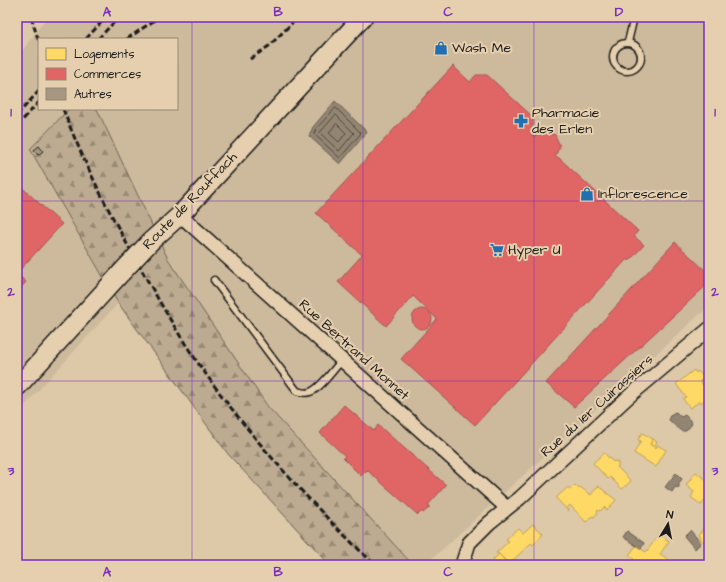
<svg xmlns="http://www.w3.org/2000/svg" width="726" height="582" font-family="'Architects Daughter',sans-serif">
<style>
.built{fill:#cdb99c}
.forest{fill:url(#forest-firs);stroke:#6c6456}
.water{fill:#938572;stroke:#635b50}
.homes{fill:#ffd966;stroke:#bba050}
.shops{fill:#e06666;stroke:#a55050}
.lines{fill:none;stroke-linecap:round;stroke-linejoin:round}
.shore{stroke:#4c463e;stroke-width:1}
.building{fill:#a79781;stroke:#1c1c1c}
.lane-casing{stroke:#1c1c1c;stroke-width:9}
.street-casing{stroke:#1c1c1c;stroke-width:16}
.secondary-casing{stroke:#1c1c1c;stroke-width:21}
.lane{stroke:#e5cfae;stroke-width:6}
.street{stroke:#e5cfae;stroke-width:13}
.secondary{stroke:#e5cfae;stroke-width:18}
.rail{stroke:#1c1c1c;stroke-width:3;stroke-dasharray:6 3;stroke-linecap:butt}
.secondary-bridge-casing{stroke:#1c1c1c;stroke-width:21;stroke-linecap:butt}
.secondary-bridge{stroke:#e5cfae;stroke-width:18}
.grid{fill:none;stroke:#7b2cbf;stroke-width:1;stroke-opacity:0.55}
.labels{text-anchor:middle;dominant-baseline:central;stroke-width:4;stroke-linejoin:round;paint-order:stroke}
.poi-label{font-size:14px;fill:#1c1c1c;stroke:#e5cfae;text-anchor:start}
.street-label{font-size:14px;fill:#1c1c1c;stroke:#e5cfae}
.neatline{fill:none;stroke:#7b2cbf;stroke-width:1.5}
.grid-label{font-size:13px;text-anchor:middle;font-weight:bold;fill:#7b2cbf}
</style>
<defs>
<pattern id="forest-firs" width="22" height="20" patternUnits="userSpaceOnUse"><rect width="22" height="20" fill="#bdab91"/><path d="M5 1l3.5 6h-7zM16 11l3.5 6h-7z" fill="#998a76"/></pattern>
</defs>
<rect width="100%" height="100%" fill="#ddc8a8"/>
<filter id="ink" filterUnits="userSpaceOnUse"><feTurbulence type="fractalNoise" baseFrequency=".025" numOctaves="2"/><feDisplacementMap in="SourceGraphic" scale="8" xChannelSelector="R" yChannelSelector="G"/><feConvolveMatrix kernelMatrix="1 2 1 2 8 2 1 2 1" color-interpolation-filters="sRGB"/></filter>
<g filter="url(#ink)">
<path class="built" d="M47,17H709V307L700,314L425,565H413L268,407L168,259L97,109H177V39H39V109H69L30,149L118,303L17,414V58Z"/>
<path class="forest" d="M69,109H97L168,259L268,407L413,565H330L228,454L118,303L30,149Z"/>
<path class="water" d="M335,101L367,132L340,164L309,136L313,127Z
M676,412L681,417L685,415L689,419L692,424L686,431H681L669,420V417L673,413Z
M676,473L682,479L679,483V488L675,487L672,492L665,487Z
M690,530L701,543L695,549L684,536Z
M627,531L644,543L641,549L623,537Z"/>
<path class="homes" d="M694,370L696,373L698,371L704,378L700,381L709,393V397L701,403L700,401L690,408L683,399L686,397L676,384Z
M642,433L653,439L650,444L656,448L657,445L666,450L656,467L634,453L641,441L638,440Z
M653,439L657,442L654,447L650,444Z
M604,453L613,462L614,461L618,462V466L617,467L631,481L622,489L610,477L608,479L593,463Z
M696,472L709,482V487L707,490L709,492V496L701,505L691,497L694,492L686,485Z
M575,485L578,488L580,487L591,495L598,486L616,500L607,510L604,507L600,511L598,510L597,511L598,512L594,517L592,516L586,522L570,505L567,508L569,510L568,511L556,498L568,487L570,490Z
M533,524L543,534L533,545L531,543L509,564L498,553H496L509,541L506,539L518,528L523,533Z
M704,528L709,530V543H707L701,540L699,533L702,532Z
M659,535L669,541L660,554L677,565H638L632,561L634,559L629,555L636,546L646,552Z
M499,554L508,564L507,565H497L493,560Z"/>
<path class="shops" d="M453,66L470,82L476,75H487L533,117L532,135L535,136L543,130L555,135L560,146L555,156L557,158L558,157L638,231L634,236L644,245L629,261L627,259L475,425L401,359L437,319L413,296L386,326L338,282L362,255L316,213Z
M17,183L62,224L17,273Z
M675,242L709,274V283L574,407L546,383Z
M17,274L26,282L17,292Z
M412 319a10 10 0 1 1 20 0a10 10 0 1 1-20 0Z
M344,405L374,431L378,425L446,485L428,505L430,507L423,513L422,511L418,515L367,470L361,476L343,458L345,456L320,433Z"/>
<g class="lines">
<path class="shore" d="M336,108L361,133L340,158L314,134L316,129Z
M336,115L354,133L339,151L320,133Z
M337,124L346,133L339,142L329,133L335,125Z"/>
</g>
<path class="building" d="M39,146L43,151L38,155L34,150Z"/>
<g class="lines">
<g class="lane-casing">
<path id="lane" d="M628,42L634,17
M613 57a14 14 0 1 1 28 0a14 14 0 1 1-28 0Z
M214,280L297,391C301,392 305,394 310,392C320,389 334,369 342,360"/>
</g>
<g class="street-casing">
<path id="street" d="M180,215L507,508
M462,565L469,543L489,523L520,498L627,398L709,329"/>
</g>
<g class="secondary-casing">
<path id="secondary" d="M151,241L180,215L363,17
M17,387L121,273"/>
</g>
<use href="#lane" class="lane"/>
<use href="#street" class="street"/>
<use href="#secondary" class="secondary"/>
<path class="rail" d="M31,17L39,42
M86,39L106,17
M98,39L119,17
M127,39L159,17
M250,59L269,46L298,17
M63,109C84,164 112,218 141,269C161,304 180,338 203,370C253,441 313,506 375,565
M17,115L39,91
M17,126L39,102"/>
<g class="secondary-bridge-casing">
<path id="secondary-bridge" d="M121,273L151,241"/>
</g>
<use href="#secondary-bridge" class="secondary-bridge"/>
</g>
</g>
<path class="grid" d="M192,17V565M363,17V565M534,17V565M17,201H709M17,381H709"/>
<defs>
<g id="shop-bare" transform="scale(1.08)"><path d="M-5-2.5h2.3a2.7 3.5 0 0 1 5.4 0H5L5.5 6h-11ZM-1.5-2.5h3a1.5 2.3 0 0 0-3 0Z" fill="#1f6fb2" stroke="#e5cfae" stroke-width="2.5" paint-order="stroke"/></g>
<g id="pharmacy-bare" transform="scale(1.08)"><path d="M-2-6h4v4h4v4h-4v4h-4v-4h-4v-4h4Z" fill="#1f6fb2" stroke="#e5cfae" stroke-width="2.5" paint-order="stroke"/></g>
<g id="supermarket-bare" transform="scale(1.08)"><path d="M-6-5.5h2.5l.6 2H6L4.5 2H-2.5L-4.4-4H-6ZM-1.5 3.2a1.3 1.3 0 1 0 .1 0ZM3 3.2a1.3 1.3 0 1 0 .1 0Z" fill="#1f6fb2" stroke="#e5cfae" stroke-width="2.5" paint-order="stroke"/></g>
</defs>
<g fill-rule="evenodd">
<use href="#shop-bare" x="441" y="48"/>
<use href="#pharmacy-bare" x="521" y="121"/>
<use href="#shop-bare" x="587" y="194"/>
<use href="#supermarket-bare" x="497" y="250"/>
</g>
<g class="labels">
<g class="poi-label">
<text x="452" y="48">Wash Me</text>
<text x="532" y="113">Pharmacie<tspan x="532" dy="16">des Erlen</tspan></text>
<text x="598" y="194">Inflorescence</text>
<text x="508" y="250">Hyper U</text>
</g>
<g class="street-label">
<text transform="translate(190 201) rotate(-46)">Route de Rouffach</text>
<text transform="translate(354 350) rotate(42)">Rue Bertrand Monnet</text>
<text transform="translate(597 406) rotate(-42)">Rue du 1er Cuirassiers</text>
</g>
</g>
<rect width="726" height="582" fill="none" stroke="#e5cfae" stroke-width="44"/>
<rect x="38" y="38" width="140" height="72" fill="#e5cfae" stroke="#958774"/>
<rect x="46" y="48" width="20" height="12" fill="#ffd966" stroke="#958774"/>
<text x="74" y="58" font-size="12" fill="#1c1c1c">Logements</text>
<rect x="46" y="68" width="20" height="12" fill="#e06666" stroke="#958774"/>
<text x="74" y="78" font-size="12" fill="#1c1c1c">Commerces</text>
<rect x="46" y="88" width="20" height="12" fill="#a79781" stroke="#958774"/>
<text x="74" y="98" font-size="12" fill="#1c1c1c">Autres</text>
<g transform="translate(668 524) rotate(10)" stroke="#e5cfae" stroke-width="3" paint-order="stroke">
<path d="M0-3L7 15L0 10L-7 15Z" fill="#1c1c1c"/>
<text y="-6" font-size="11" font-weight="bold" text-anchor="middle" fill="#1c1c1c">N</text>
</g>
<rect x="22" y="22" width="682" height="538" class="neatline"/>
<g class="grid-label">
<text x="107" y="16">A</text>
<text x="278" y="16">B</text>
<text x="448" y="16">C</text>
<text x="619" y="16">D</text>
<text x="11" y="116">1</text>
<text x="715" y="116">1</text>
<text x="11" y="296">2</text>
<text x="715" y="296">2</text>
<text x="11" y="475">3</text>
<text x="715" y="475">3</text>
<text x="107" y="576">A</text>
<text x="278" y="576">B</text>
<text x="448" y="576">C</text>
<text x="619" y="576">D</text>
</g>
</svg>
